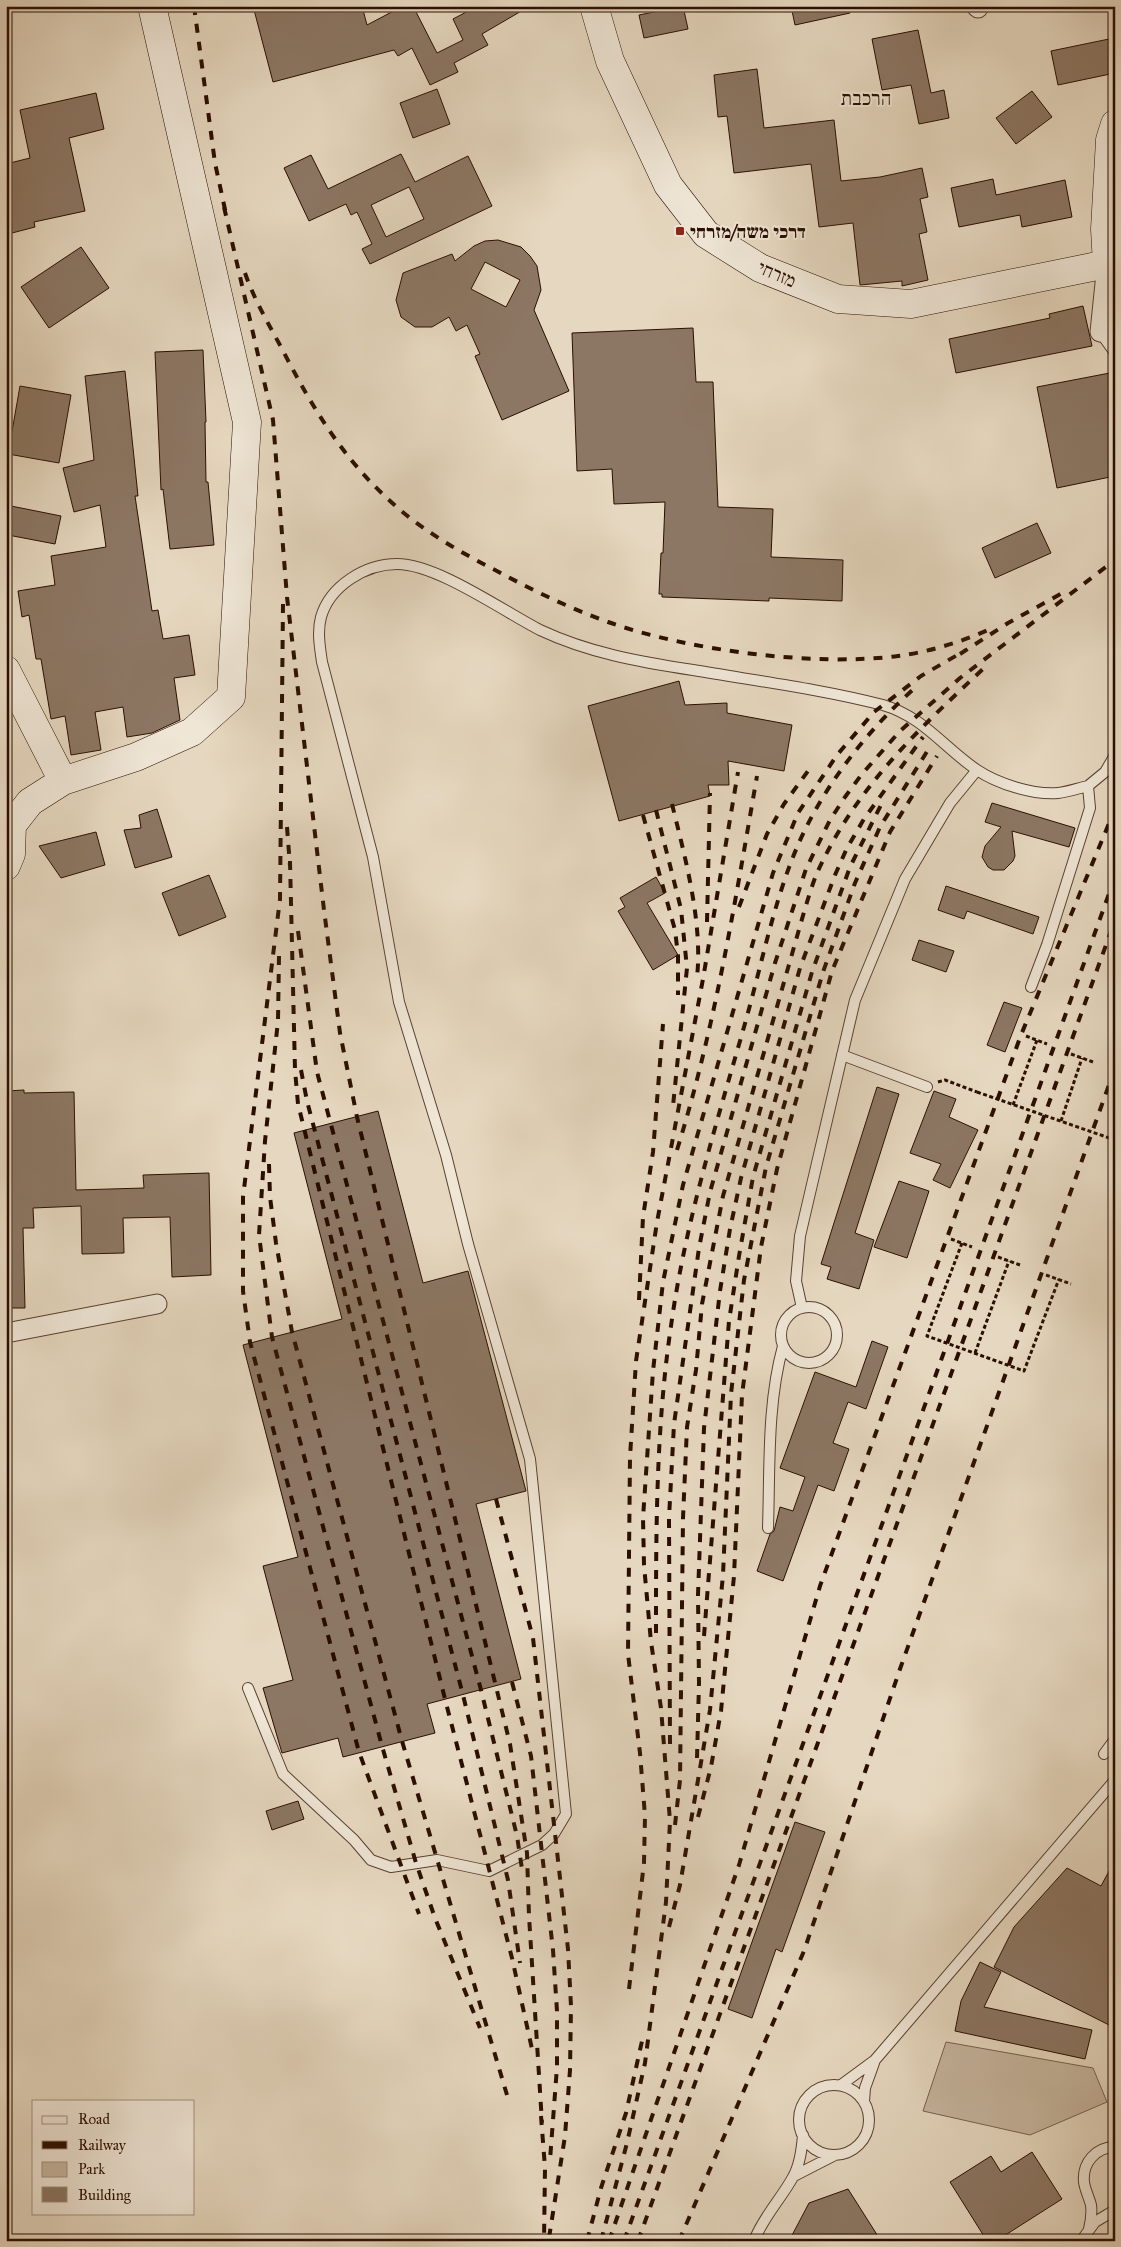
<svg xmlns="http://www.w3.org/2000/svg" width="1121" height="2247" font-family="'IM FELL Great Primer','Frank Ruhl Libre',serif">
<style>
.green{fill:#c6b69f;stroke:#786250}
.building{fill:#8c7764;stroke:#2b0e00;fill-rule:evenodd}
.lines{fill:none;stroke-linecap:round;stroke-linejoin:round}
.lane-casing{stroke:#5a4030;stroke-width:12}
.street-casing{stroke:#5a4030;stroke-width:21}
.secondary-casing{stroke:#2b0e00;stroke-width:29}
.path{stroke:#2b0e00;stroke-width:3;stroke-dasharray:4 2.5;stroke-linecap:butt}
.lane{stroke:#efe6d6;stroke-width:10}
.street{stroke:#efe6d6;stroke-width:19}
.secondary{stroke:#efe6d6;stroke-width:28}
.rail{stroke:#2b0e00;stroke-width:4;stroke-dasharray:9 9;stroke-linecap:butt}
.path-bridge{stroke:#2b0e00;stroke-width:3;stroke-dasharray:4 2.5;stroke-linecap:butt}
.poi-dot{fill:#8f2418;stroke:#efe6d6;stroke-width:2}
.labels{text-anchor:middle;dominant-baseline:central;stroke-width:4;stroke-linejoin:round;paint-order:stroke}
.poi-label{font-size:19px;font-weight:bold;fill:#2b0e00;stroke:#efe6d6;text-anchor:start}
.street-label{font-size:19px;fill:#2b0e00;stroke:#efe6d6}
.neighbourhood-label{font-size:20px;fill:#2b0e00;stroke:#efe6d6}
</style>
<rect width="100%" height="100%" fill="#e6d8c0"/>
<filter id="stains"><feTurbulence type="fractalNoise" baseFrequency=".004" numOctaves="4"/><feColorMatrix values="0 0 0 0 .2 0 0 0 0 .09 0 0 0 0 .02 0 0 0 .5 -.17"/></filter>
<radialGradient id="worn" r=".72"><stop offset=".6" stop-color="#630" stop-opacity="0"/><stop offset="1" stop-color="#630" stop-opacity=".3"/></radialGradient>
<path class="green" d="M946,2042L1093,2068L1107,2102L1030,2135L923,2111Z"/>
<path class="building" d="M253,6H362L367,25L403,6H413L437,53L463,40L453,19L478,6H530L482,34L488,45L454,63L458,72L430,85L412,48L398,56L394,50L273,82Z
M683,6L688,29L644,38L639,15Z
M791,6H849L850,13L795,25Z
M918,30L931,93L944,90L949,118L919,124L911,85L882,90L872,39Z
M1109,39L1115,73L1058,85L1051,51Z
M757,69L764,128L834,120L841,181L880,177L922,168L928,197L920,199L927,232L919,234L928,280L902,286V281L860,285L853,223L819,227L811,164L734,173L727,116L718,117L714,75Z
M437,89L450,124L413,138L400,103Z
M1032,91L1052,117L1016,144L996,118Z
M96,93L104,129L69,138L85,211L34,222L35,227L12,233L6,209V164L30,158L20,110Z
M401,154L415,182L468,156L492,206L370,264L362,249L372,244L357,212L351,215L346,204L309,221L284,168L311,155L328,189ZM409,187L424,219L386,237L371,205Z
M993,179L996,195L1065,180L1072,217L1022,227L1020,215L959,227L951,188Z
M498,240L521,247L530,256L537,266L541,290L534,310L569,391L502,420L475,356L480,354L467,325L456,331L449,317L432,327H415L401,317L396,300L403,273L452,254L455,261L474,246L485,241ZM485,262L520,280L506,307L471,289Z
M81,247L109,288L49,328L21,287Z
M1083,306L1092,346L956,373L949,339L1050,318L1049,314Z
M693,328L696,382H713L718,507L773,509L771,557L843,560L842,601L769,598V601L662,597V594H659L661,553H663L665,502L614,504L612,469L577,471L572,333Z
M203,350L206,422H205L206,482H208L214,545L170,549L163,489L161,490L155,352Z
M125,371L138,496H135L152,611L158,610L163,639L189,635L195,675L174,678L180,720L152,733L127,737L123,707L95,712L101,750L71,755L65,716L51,719L41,659H36L29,615L22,617L18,591L55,585L51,556L106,547L100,505L74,512L63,468L94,460L85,376Z
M1115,372V476L1057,488L1037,387Z
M20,386L71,395L59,463L8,454Z
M6,505L61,516L55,544L8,535Z
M1037,523L1051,553L995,578L982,548Z
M679,681L685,705L727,703V713L792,725L784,771L728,761L729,785H708L710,796L619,821L588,706Z
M992,803L1075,828L1069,847L1012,831L1015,856L1013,861L1004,870H993L988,867L982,857L985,846L1001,827L985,822Z
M157,809L172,857L135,868L124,830L141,828L139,815Z
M96,832L105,865L61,878L39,846Z
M209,875L226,917L179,936L162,893Z
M656,877L665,893L647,903L678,955L653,970L618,911L625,907L620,898Z
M946,886L1039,917L1033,934L967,911L964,919L938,910Z
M919,940L954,951L946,972L912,960Z
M1004,1002L1022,1008L1005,1052L987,1045Z
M877,1087L899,1094L855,1233L874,1240L859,1289L827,1279L831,1267L821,1264Z
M24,1090V1093L74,1092L76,1190L144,1188L143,1175L209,1173L211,1275L172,1277L170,1217L123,1218L124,1253L82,1254L81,1206L33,1208L34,1228H23L25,1308H6V1091Z
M934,1091L956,1099L949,1117L978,1130L950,1188L933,1180L941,1164L910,1153Z
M378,1111L423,1283L468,1271L526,1491L476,1504L521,1679L427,1704L435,1733L343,1757L338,1738L282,1753L263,1688L293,1680L263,1566L298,1557L243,1345L342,1319L294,1133Z
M899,1181L929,1191L907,1258L874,1247Z
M872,1341L888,1347L866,1409L848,1402L833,1443L849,1449L834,1491L818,1485L783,1581L757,1571L770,1534L774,1531L780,1507L793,1511L805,1477L780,1468L815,1372L856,1387Z
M298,1801L304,1819L272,1830L266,1811Z
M795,1822L825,1832L782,1952L776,1949L752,2018L728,2009Z
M1115,1860V2028L994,1967L1014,1927L1067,1868L1101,1886Z
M980,1962L1001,1972L984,2007L1092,2030L1085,2059L955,2031L961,2001Z
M1032,2152L1062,2199L996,2241H987L950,2182L991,2156L1001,2172Z
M848,2189L881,2241H789L809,2203Z"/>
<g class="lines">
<g class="lane-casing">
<path id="lane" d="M1100,332L1115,353
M1031,987L1047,945L1090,808L1088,786L1105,772L1115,755
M842,1055L927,1087
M781 1335a28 28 0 1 1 56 0a28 28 0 1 1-56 0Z
M802,1308L796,1281L800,1236L855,1000L905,879L950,803L977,770
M768,1528C770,1467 767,1404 783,1346
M248,1688L283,1774L354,1840L371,1860L391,1867L437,1860L489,1871L542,1845L554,1834L566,1814L530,1459L468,1244L446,1155L399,1002L373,857L322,662C320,648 317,632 321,617C330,586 365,564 397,564C437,564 503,611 540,630C589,653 640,662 693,670C757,681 821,689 883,705C924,717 944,748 977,770C998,784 1033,795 1058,793C1068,792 1079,788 1088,786
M1104,1754L1115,1739
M841,2085L875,2060L1115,1780
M799 2120a35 35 0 1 1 70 0a35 35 0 1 1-70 0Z
M864,2101L865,2088L874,2063
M794,2176L835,2155
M1089,2229C1091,2221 1092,2213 1091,2205C1089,2197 1085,2190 1084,2182C1082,2163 1096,2147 1115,2147
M754,2241C763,2217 781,2199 793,2177C800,2165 802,2148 803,2135
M1081,2241L1095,2222L1115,2210"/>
</g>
<g class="street-casing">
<path id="street" d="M976,6L978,8
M1100,332L1107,264
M6,1333L157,1304"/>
</g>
<g class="secondary-casing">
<path id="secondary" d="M594,6L610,61L668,185L706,234L760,268L838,299L911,304L1107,264L1105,229L1110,140L1115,124
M6,670L63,781
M6,866L11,854L12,825L30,802L63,781L136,757L192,732L231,697L247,422L152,6"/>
</g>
<path class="path" d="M1026,1036L1047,1044
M1071,1054L1093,1062
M938,1082L945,1080L977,1092
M1013,1105L1037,1040
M1061,1121L1082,1058
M1111,1139L1115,1129
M951,1239L972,1247
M962,1243L927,1336L1024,1371L1059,1279
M998,1257L1020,1265
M1046,1275L1071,1284
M975,1353L1009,1261"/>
<use href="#lane" class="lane"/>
<use href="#street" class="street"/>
<use href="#secondary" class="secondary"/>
<path class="rail" d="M194,6L215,163L226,214
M224,207L273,420L287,597L324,910L340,1033L357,1117L510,1744L527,1853L529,1916L542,2123
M245,273C254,299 268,323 281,347C311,405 340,455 389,500C420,529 458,551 495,570C532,590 569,608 608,622C686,650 815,667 898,656C928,652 962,642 990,629
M283,604L280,899L243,1197V1291L250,1342L359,1752L419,1914
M960,654L1008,623L1066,591
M672,804C685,857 703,923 697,977
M656,810L681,909L687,968L673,1106
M643,815L675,930L678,955V995
M287,827L290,866
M290,861L295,1070L298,1104L445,1699L512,1958L532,2049
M739,907L767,834L784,804L808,771
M707,922L710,793
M298,931L317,1072L481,1690L517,1836L522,1869
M279,956L278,1021L265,1141L259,1235L272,1337L382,1746L416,1863L435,1918L480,2028
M301,1070L307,1101L463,1695L508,1880L520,1963
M677,1150C715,1028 735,902 757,776
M269,1164L270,1197L276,1243L292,1332L402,1741L507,2095
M639,1300L643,1217L653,1152L663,1024
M496,1499L533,1638L568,1949L571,2006L570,2070L565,2136L549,2238
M656,1633C656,1530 656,1427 671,1326C685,1224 716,1125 744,1027C760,971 772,910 793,857C818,793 865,732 916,687
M704,1636L729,1321L739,1256L753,1177L812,972L850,867L883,801
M512,1682L531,1756L553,1950L557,2011V2067L550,2160
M670,1744L669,1518L674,1424L699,1248L710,1192L775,963L806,869L830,820L845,797L862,774L900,731L960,678L1115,560
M697,1758L699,1683L698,1595L704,1428L720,1291L730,1229L741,1178L800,968L835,875L847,848L864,819L923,737
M698,1817L711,1767L721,1711L734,1576L742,1395L761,1247L777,1169L832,971L890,832L937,756
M675,1825L680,1780L683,1518L687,1427L696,1370L702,1304L723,1196L804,912C808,899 812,885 817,873C856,787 917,731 984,668
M669,1927L680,1885L710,1710L723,1575L731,1394L744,1280L766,1167L823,972L855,883L880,827L928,750
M629,1989L644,1863L645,1816L640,1753L628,1654L630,1457L636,1361L657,1222L703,979L738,772
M541,2116L545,2168L544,2241
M587,2241L601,2188L626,2113L642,2041
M601,2241L627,2143L645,2063L666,1902L670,1821L661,1708L651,1642L644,1565L643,1518L653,1371L663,1282L683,1185L773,873L798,813L837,755L874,712L921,676L966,650
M609,2241L739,1865L820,1586L1021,1035L1115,809
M624,2241L1115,877
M638,2241L1115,920
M679,2241L804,1951L900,1669L1115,1068"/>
<path class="path-bridge" d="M977,1092L1115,1140"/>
</g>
<rect class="poi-dot" x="675" y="226" width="10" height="10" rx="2.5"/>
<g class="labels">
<g class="poi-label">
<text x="690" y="231">דרכי משה/מזרחי</text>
</g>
<g class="street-label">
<text transform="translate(777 274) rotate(23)">מזרחי</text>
</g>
<g class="neighbourhood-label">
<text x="866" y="98">הרכבת</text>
</g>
</g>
<rect width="1121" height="2247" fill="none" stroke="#e6d8c0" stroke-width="25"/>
<rect x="8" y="8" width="1106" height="2232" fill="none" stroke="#2b0e00" stroke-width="2.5"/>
<rect x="12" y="12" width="1096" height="2222" fill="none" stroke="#2b0e00"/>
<rect x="32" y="2100" width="162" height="115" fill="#efe6d6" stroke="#a19080"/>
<rect x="42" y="2116" width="25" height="8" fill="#efe6d6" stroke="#a19080"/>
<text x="78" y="2124" font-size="15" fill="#2b0e00">Road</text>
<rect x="42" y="2141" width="25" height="8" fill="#2b0e00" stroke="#a19080"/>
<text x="78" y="2150" font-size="15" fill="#2b0e00">Railway</text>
<rect x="42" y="2162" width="25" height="15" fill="#c6b69f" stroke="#a19080"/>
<text x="78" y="2174" font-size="15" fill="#2b0e00">Park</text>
<rect x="42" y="2187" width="25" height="15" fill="#8c7764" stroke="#a19080"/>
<text x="78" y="2200" font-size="15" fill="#2b0e00">Building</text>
<rect width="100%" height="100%" filter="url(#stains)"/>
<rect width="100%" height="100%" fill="url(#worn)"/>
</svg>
